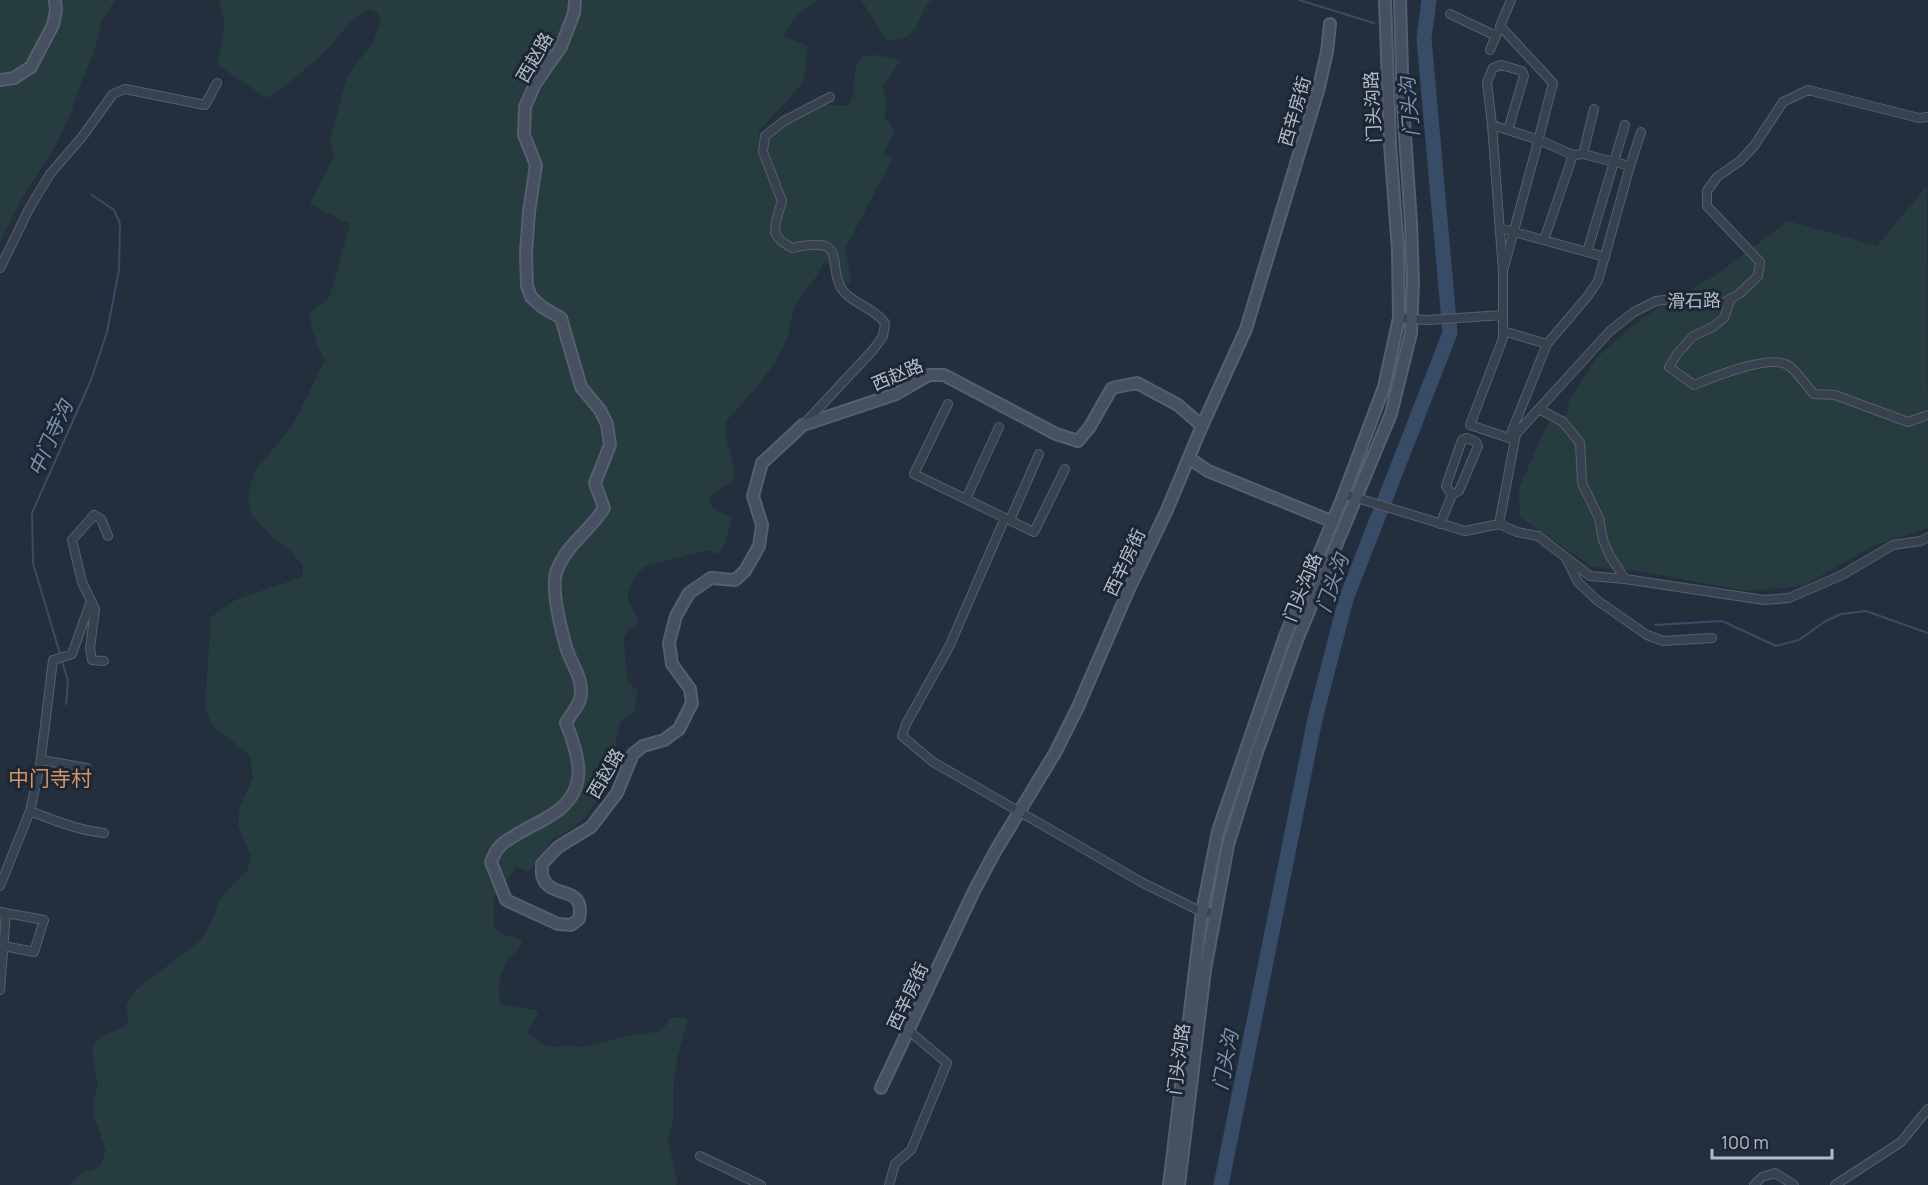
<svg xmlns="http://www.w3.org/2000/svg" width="1928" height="1185" font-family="Manrope,'Noto Sans SC',sans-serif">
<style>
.green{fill:#263c3f}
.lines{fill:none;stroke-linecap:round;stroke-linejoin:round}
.stream{stroke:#394c67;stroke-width:2}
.river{stroke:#394c67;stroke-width:15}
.street-casing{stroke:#565f6c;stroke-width:10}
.secondary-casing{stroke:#565f6c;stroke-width:14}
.street{stroke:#38414e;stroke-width:8}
.secondary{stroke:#465061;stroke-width:10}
.labels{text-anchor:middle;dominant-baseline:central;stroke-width:6;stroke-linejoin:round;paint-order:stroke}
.street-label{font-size:18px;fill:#b4bcc9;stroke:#1d2633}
.water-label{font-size:20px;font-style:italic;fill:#7c92b1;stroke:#1d2633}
.quarter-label{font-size:21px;fill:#d59563;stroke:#1d2633}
</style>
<rect width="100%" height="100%" fill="#242f3e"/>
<path class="green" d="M0,0H115L101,22L94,53L81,83L71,112L57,143L20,202L0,242Z
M219,0H817C802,10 790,20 783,37L792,39L808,47C804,59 807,72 802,84L759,131L760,138L765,140C783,131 796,112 816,106C826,102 838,108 849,105C859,87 849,74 862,56L875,55L901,60L883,86L886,102L884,117L891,125L894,135L883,153L892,159L845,249L851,280L848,284L837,283L832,277L833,268L824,261C818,278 805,290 796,305C790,316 791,329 786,341C772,372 750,395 727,420C719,438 739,459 732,482L717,490L709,498L713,508L732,519L723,549L717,554L707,550L644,567C636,575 625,589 629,601C632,610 637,615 638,624C634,629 626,630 624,637C623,639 627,678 628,681C630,684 635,688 638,692L635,702L636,710L621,721L616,739V758L607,788L586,816L574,827L552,840L531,870L525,871L522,868L516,867L494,899V928C506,939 513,934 522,941C520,951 512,954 507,961C501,972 495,994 502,1005L535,1010L538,1014L527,1032L541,1044L552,1047L569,1045L583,1047L623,1037L662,1031L669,1019C676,1017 681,1017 688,1019L677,1058L673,1089V1119L668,1142L677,1179L676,1185H69L82,1173L99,1168L106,1151L94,1116L93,1103L98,1084L93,1061V1045L103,1035L124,1028L129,1018L126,1006L137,989L200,941L212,922L219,901L233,884L247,871L251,856L238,824L240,806L253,778L250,756L212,725L205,707L211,617L235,600L302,577L303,566L291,551L271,536L252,516L248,497L254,472L293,425L325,360L316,342L309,315L330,296L350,224L310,204L334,157L330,141L347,77L374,40L381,22L377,13L370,9C349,19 344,31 329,47C310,66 289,84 267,98L217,65L225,25Z
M861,0H932C920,9 921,28 907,36C902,39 894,40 888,41Z
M1927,186L1928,527L1918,532L1875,545L1803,586L1746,591L1638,571L1592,567L1520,517L1519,488L1548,423L1567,414L1569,400L1596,358L1642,318L1716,275L1788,221L1877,246Z"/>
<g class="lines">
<path class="stream" d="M1299,0L1374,23
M1655,625L1722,621L1776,646L1799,640L1824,622L1841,614L1866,611L1928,633
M66,704L68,681L33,563L32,513L91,380L107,332L119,270L120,224L114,210L92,195"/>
<path class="river" d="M1221,1185L1315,719L1346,599L1450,333L1424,38L1429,0"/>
<g class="street-casing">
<path id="street" d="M1450,14L1496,36
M1490,50L1497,33
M1492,125L1487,82L1493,68L1501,65L1522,71L1524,76L1508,130
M1583,154L1594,109
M1630,166L1641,132
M1500,228L1605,257
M1544,240L1573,155
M1587,252L1625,125
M0,268L29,209L50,174L82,137L113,94L125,89L205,105L217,83
M1503,271L1492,125L1539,140L1573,155L1583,154L1630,166L1598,281L1587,297L1547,344L1509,438L1470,425L1503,338V271L1535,153L1553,83L1500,26L1511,0
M1731,298L1724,318L1713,327L1693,336L1677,354L1669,367L1694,385C1713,377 1772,353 1789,366C1798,372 1806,386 1814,394L1835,395L1908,422L1928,415
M1399,318L1427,320L1503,315
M1503,331L1547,344
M948,404L914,474L1034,532L1065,469
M1539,409L1563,422L1580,443L1582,483L1599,518L1603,540L1610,556L1625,579L1764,600L1789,598L1842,575L1893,545L1921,541L1928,537
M804,424L873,350L883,336L885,323C874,308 856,305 844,292C824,267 853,234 792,248L781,241L775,233L776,221L782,201L763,152L765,136L784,121L830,97
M1344,494L1465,531L1499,524L1516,434L1610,331L1634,312L1656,301L1672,299L1723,303L1739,294L1758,276L1760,262L1707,206V191L1717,177L1740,161L1754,146L1783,102L1808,90L1919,118L1928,117
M966,499L999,427
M1005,518L949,647L906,724L902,736L933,762L1079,846L1141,882L1202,912L1214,913
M1010,520L1039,454
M1440,524L1452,495L1459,491L1478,446L1476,442L1467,438L1462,440L1446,486L1452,495
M1499,524L1517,532L1538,536L1590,576L1625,579
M1567,560L1578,582L1598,601L1647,635L1663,641L1712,638
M104,661L92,660L90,648L95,609L82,582L72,540L94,515L101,519L108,536
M41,760L87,768
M30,811C55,821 78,830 104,833
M0,886L30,811L40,766L53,660L72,654L91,601
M0,912L44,920L34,952L4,946
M0,990L6,913
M700,1156L761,1185
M889,1185L895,1164L911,1150L947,1063L909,1031
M1754,1185L1762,1177L1775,1173L1794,1185
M1835,1185L1901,1142L1928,1109"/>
</g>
<g class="secondary-casing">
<path id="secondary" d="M575,0L574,13L561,47L535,84L525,107L524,135L536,165L529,212L526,253L527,286L531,297L542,307L561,318L581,387L600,410L607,424L610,445L595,483L604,508C591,530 566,545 557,570C550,587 561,629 566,647C571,665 585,679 580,699C578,707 570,715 566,723C578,753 589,785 560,809C548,819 532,825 519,833C503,843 498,844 491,862L506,900L558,924L571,925L579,919C586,884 552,900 543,878C541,874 542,868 542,864L558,847L591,827L617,793L633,754L643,746L664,740L679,729L692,703L690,689L672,664L669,643L676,616L689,593L711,578L735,580L745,571L759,546L762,525L753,496L762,463L803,425L896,394L929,375H944L1056,434L1078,441L1089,428L1112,388L1137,383L1178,405L1202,426
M0,80L14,78L31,67L53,25L56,11L55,0
M1189,458L1208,471L1331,521
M881,1088L974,891L996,850L1055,753L1078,707L1129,589L1167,510L1202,426L1246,329L1318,91L1327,52L1330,24
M1169,1185L1202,912L1218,831L1285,636L1344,494L1384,387L1399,318L1398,250L1390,144L1385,0
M1179,1185L1205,970L1228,845L1257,752L1299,635L1391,414L1411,333L1413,282L1411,223L1403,107L1400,0"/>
</g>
<use href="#street" class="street"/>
<use href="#secondary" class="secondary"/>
</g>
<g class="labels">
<g class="street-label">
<text transform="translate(534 57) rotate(-60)">西赵路</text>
<text transform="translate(1372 107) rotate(-93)">门头沟路</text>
<text transform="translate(1294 111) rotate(-74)">西辛房街</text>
<text transform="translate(1694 300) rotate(-1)">滑石路</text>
<text transform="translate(897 374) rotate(-23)">西赵路</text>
<text transform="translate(1124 562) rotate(-65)">西辛房街</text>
<text transform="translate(1302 587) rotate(-68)">门头沟路</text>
<text transform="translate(605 773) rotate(-60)">西赵路</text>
<text transform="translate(907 996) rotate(-65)">西辛房街</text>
<text transform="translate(1178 1059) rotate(-83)">门头沟路</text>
</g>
<g class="water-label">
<text transform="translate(1409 107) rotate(-95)">门头沟</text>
<text transform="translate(50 438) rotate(-66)">中门寺沟</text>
<text transform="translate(1332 583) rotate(-71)">门头沟</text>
<text transform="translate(1225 1060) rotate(-79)">门头沟</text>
</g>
<g class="quarter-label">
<text x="50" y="778">中门寺村</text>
</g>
</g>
<path d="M1712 1149v9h120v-9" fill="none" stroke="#b4bcc9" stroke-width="3"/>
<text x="1721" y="1149" font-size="18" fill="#b4bcc9" stroke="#1d2633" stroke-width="4.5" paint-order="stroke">100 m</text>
</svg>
